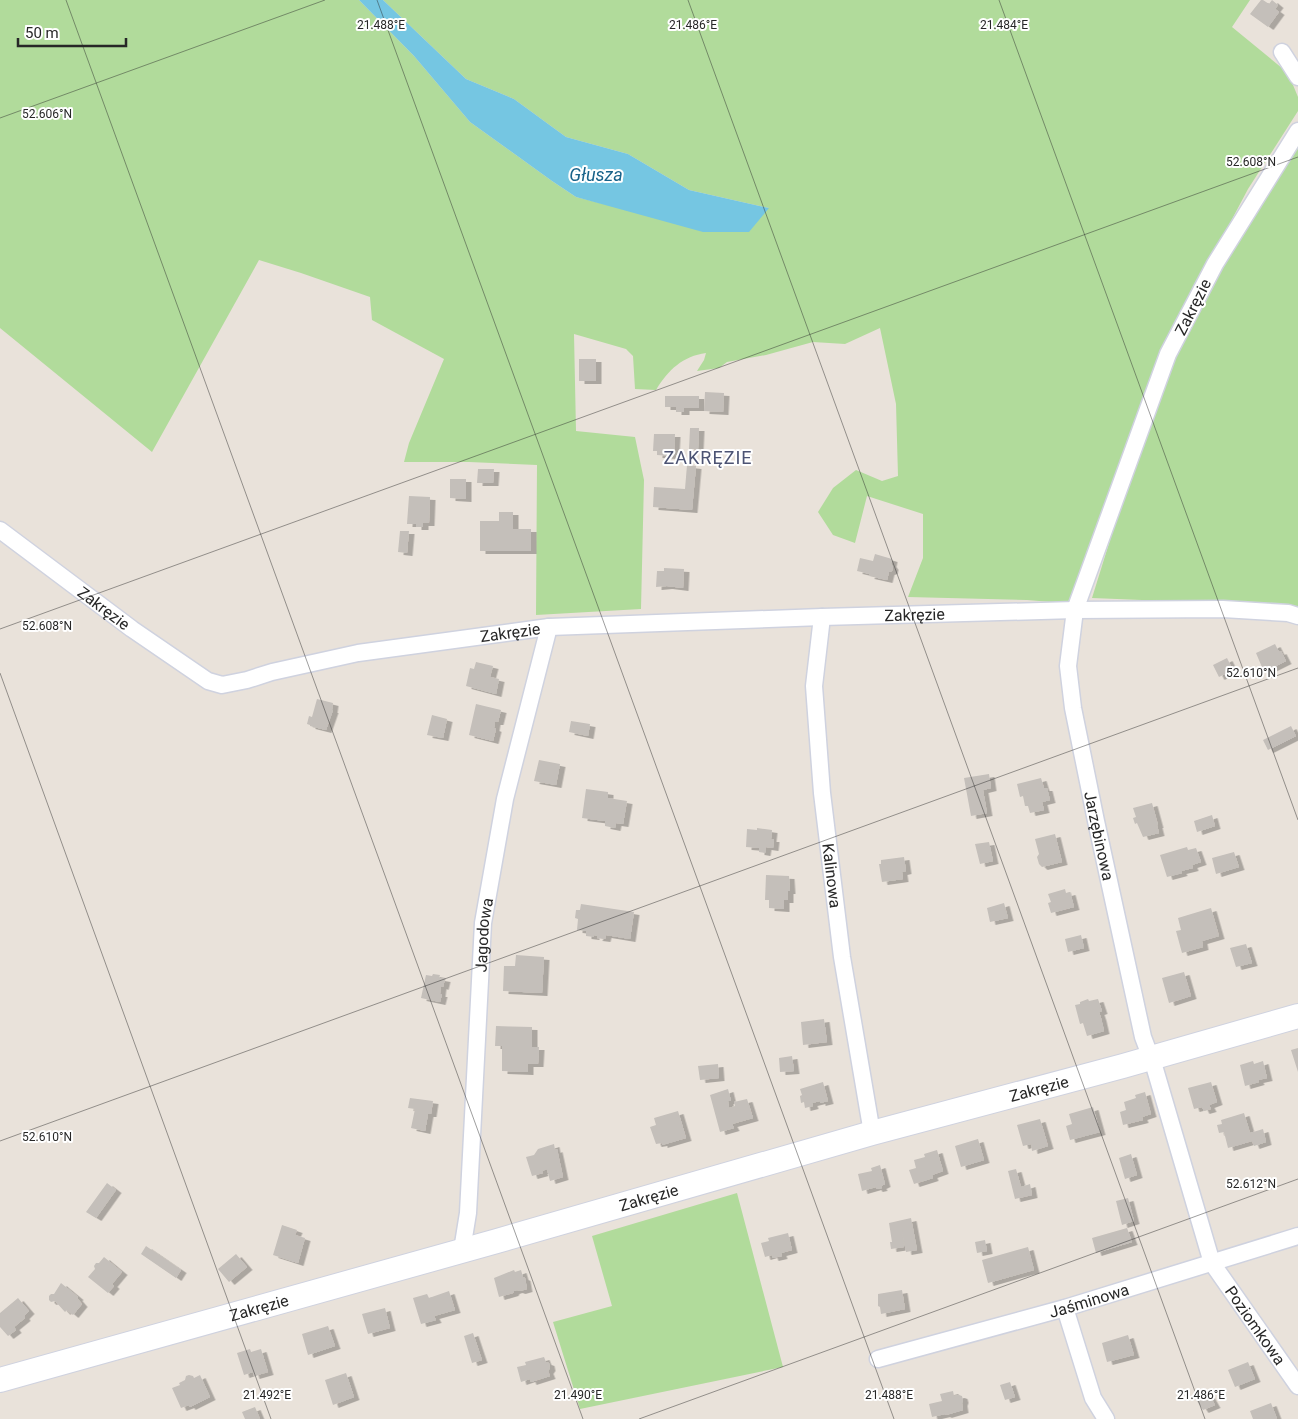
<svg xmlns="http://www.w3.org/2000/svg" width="1298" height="1419" font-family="Roboto,sans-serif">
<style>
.green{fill:#b1db9b}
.water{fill:#75c6e2}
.building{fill:#c4bfba;filter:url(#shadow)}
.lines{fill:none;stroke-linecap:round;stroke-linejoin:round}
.street-casing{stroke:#cfd2df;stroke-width:19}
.secondary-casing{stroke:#cfd2df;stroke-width:26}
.street{stroke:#fff;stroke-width:16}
.secondary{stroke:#fff;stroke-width:24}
.ticks{fill:none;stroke:#272727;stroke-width:1;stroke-opacity:0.45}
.labels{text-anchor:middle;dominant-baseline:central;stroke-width:4;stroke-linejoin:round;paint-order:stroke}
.street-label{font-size:16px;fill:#272727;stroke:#fff}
.water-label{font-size:18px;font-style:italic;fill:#19638a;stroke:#fff}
.neighbourhood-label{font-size:18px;letter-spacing:1px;fill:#4c5373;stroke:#fff}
.ticks-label{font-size:12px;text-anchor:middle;fill:#272727;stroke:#fff;stroke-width:4;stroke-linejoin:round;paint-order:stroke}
</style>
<defs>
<filter id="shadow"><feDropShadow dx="5.5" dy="3" stdDeviation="0" flood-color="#0004"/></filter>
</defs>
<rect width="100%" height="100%" fill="#e9e2da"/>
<path class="green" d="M0,0H359L414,56L470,122L552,181L576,197L620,208H769L689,190L628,154L566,137L514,99L466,79L383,0H1250L1232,27L1288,73L1298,97V111L1248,189L1167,342L1076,604L1027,600L908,597L923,558V514L867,496L855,543L833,535L818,512L833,488L856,470L882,481L898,476L896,404L880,328L845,344L813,342L766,355L727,362L719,368L697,371L704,360L706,353C683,356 668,370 656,390L635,389L633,356L626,349L574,334L576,431L635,437L644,480L641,609L536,615L537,465L469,462H404L409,443L444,359L372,320L370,297L301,273L259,260L152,452L0,328Z
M1298,140V608L1267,605L1092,598L1124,495L1181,340L1229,250Z
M737,1193L783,1367L580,1409L553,1322L612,1306L592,1236Z"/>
<path class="water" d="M359,0H383L466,79L514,99L566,137L628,154L689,190L769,208L749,232H703L576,197L552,181L470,122L414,56Z"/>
<path class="building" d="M1261,0H1263L1269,4L1272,0L1278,5L1275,9L1279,12L1268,27L1250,14Z
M579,359H596V381H579Z
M705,392L724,393L723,412L704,411Z
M665,396H699V408H684V412H676V407H665Z
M690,428H699L698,449H689Z
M654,434H675L674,452H671V456L657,455V451H653Z
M687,465L696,466L692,510L653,507L654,487L685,489Z
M478,469H494L493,483H477Z
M450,479H466V499L450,498Z
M409,496L430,497L429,523H423V527H416V524H407Z
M499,512H513V529H531V551H480V521H499Z
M400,531H409L407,553L398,552Z
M875,554L892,559L891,564L893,567L892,571L889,572L887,580L869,576L870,574L857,571L860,558L873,561Z
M664,568L684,569L683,588L667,586L656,587L657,571H664Z
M1275,644L1279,652L1281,651L1286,661L1264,672L1256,653Z
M1227,658L1233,670L1219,677L1213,665Z
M476,662L493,666L490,677L499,679L496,694L466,686L470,668L474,669Z
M317,699L333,703L332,710H333L326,730L310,726V725L307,724L309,716L312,717Z
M476,704L501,710L498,722H495L494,728L496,729L493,741L469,735Z
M432,715L447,719L443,738L427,735Z
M571,721L590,724L588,736L569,732Z
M1291,726L1296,736L1268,750L1263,740Z
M539,760L560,764L556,785L534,781Z
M989,774L991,788L983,790L987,813L971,816L964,778Z
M1041,778L1044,788H1047L1050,800L1042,802L1044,810L1030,813L1028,806H1025L1023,796L1020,797L1017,784Z
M586,789L608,792V798L627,801L623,824L616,823L615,828L605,826V821L582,818Z
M1152,803L1158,825H1157L1159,833L1143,837L1137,823L1135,824L1133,818L1136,817L1133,808Z
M1212,815L1215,826L1197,832L1194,821Z
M757,828L772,830L771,839H774L773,848L766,847L765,853L759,852V848L746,847L747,829L757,830Z
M1055,834L1062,862L1042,867L1039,864L1037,857L1039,854L1035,839Z
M989,842L993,861L980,864L975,844Z
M1187,847L1188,850L1196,848L1201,862L1192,865L1193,868L1181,871L1182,873L1167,877L1160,855Z
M1234,852L1239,867L1216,874L1212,858Z
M904,857L906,871L902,872L903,879L882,882L879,864H881V860Z
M766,875L789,876L790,891H788V900H784V909L769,908V900H765Z
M1065,889L1066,893L1070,892L1074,907L1051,913L1048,903L1051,902L1048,894Z
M1004,903L1008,918L990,922L987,908Z
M581,904L634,912L630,939L606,935L605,939L597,938L598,936L594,935V937L586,936V931L577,930L578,919L575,918L576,910H580Z
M1211,908L1219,936L1202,941L1203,947L1182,953L1176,931L1181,930L1178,918Z
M1081,935L1084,948L1068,952L1065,939Z
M1246,944L1252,963L1236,967L1230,948Z
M516,955L544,957L542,993L503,991L504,966H515Z
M1184,972L1191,996L1169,1003L1162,978Z
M433,974L440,975L439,978L445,979L443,987L441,986L440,994H442L440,1002L421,998L426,975L432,976Z
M1088,999L1089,1001L1098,999L1102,1011L1099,1012L1101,1018L1104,1031L1087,1036L1083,1023L1080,1024L1075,1005L1080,1004V1002Z
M824,1019L827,1042L803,1045L801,1022Z
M496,1026L532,1027V1047H539L538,1064H528V1072L502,1071V1046H495Z
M1298,1048V1072L1291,1050Z
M792,1056L794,1071L780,1072L779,1058Z
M1253,1061L1254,1064L1263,1061L1267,1078L1258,1080L1259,1082L1245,1086L1240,1065Z
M718,1064L719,1078L700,1080L698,1066Z
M823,1082L828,1101L820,1103V1101L812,1103L813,1106L805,1108L804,1102L801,1103L800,1096L802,1095L800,1089Z
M1211,1082L1217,1102L1209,1105L1211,1109L1204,1111L1202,1107L1194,1109L1188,1088Z
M728,1089L731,1101H728L729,1108L735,1106L734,1102L747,1099L753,1118L732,1124L734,1128L720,1132L710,1095Z
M1145,1092L1151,1114L1142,1117L1143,1120L1123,1125L1120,1112L1126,1110L1124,1102L1136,1098L1135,1095Z
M410,1098L433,1101L431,1114H428L425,1131L411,1128L415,1109L408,1108Z
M1093,1107L1100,1132L1070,1140L1066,1126L1072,1124L1069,1114Z
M678,1111L686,1138L662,1145V1143L656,1144L650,1127L656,1125L654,1118Z
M1244,1113L1250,1133L1263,1129L1266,1142L1254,1146L1252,1141L1228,1148L1224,1132L1219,1133L1217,1125L1222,1124L1221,1120Z
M1040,1119L1048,1146L1032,1151L1031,1144L1023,1146L1017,1125Z
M978,1139L984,1160L961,1167L955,1146Z
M554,1144L555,1150L557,1149L563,1177L550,1181L547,1169L542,1171L543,1173L532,1176L526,1157L534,1155L538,1149Z
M937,1150L943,1171L932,1175L933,1178L914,1184L909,1170L916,1168L914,1160L925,1157L924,1154Z
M1131,1154L1137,1175L1125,1179L1119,1158Z
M880,1165L885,1184L881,1186L882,1188L877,1189L876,1187L862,1191L858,1174L872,1171L871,1168Z
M1016,1169L1021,1187L1030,1184L1032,1195L1015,1199L1008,1171Z
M107,1183L116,1190L96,1218L86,1212Z
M1128,1198L1134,1221L1122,1225L1116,1201Z
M911,1218L917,1250L906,1252L902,1230L904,1247L891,1249L890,1242H892L889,1223Z
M282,1225L297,1230L295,1235L305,1238L298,1263L273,1255Z
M1127,1228L1132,1242L1096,1253L1092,1238Z
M788,1233L792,1250L781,1253L782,1256L773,1258L772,1255L765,1257L761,1243L769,1241L768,1238Z
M985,1240L987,1251L977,1253L975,1242Z
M146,1246L181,1270L176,1278L141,1254Z
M1028,1247L1034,1270L988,1283L982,1260Z
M236,1254L247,1267L229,1282L218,1269Z
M104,1257L122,1272L112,1284L114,1286L108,1293L88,1277L95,1269L94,1266L96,1263H99Z
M514,1270L515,1272L521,1270L523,1277L525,1278L527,1289L520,1291L517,1290L514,1291L513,1293L499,1297L494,1278Z
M61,1283L78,1297L77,1298L82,1304L73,1315L67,1310L65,1312L55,1301L51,1302L49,1300V1296L51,1294H54Z
M902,1290L905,1309L881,1314L880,1307L878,1306V1294Z
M449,1291L455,1310L434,1316L436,1320L421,1324L413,1298L427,1294L429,1298Z
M18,1298L29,1311L24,1316L25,1318L14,1327L16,1330L8,1336L0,1327V1313Z
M385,1308L390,1328L368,1334L362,1314Z
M328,1326L335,1346L308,1355L302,1334Z
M473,1333L482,1360L472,1363L464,1336Z
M1128,1335L1134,1355L1107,1362L1102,1343Z
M250,1349L251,1352L261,1349L268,1372L254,1376L253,1372L244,1375L237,1353Z
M544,1357L546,1362L549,1363L550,1368L548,1371L550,1376L531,1382L530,1379L521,1382L517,1367L526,1365L525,1362Z
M1248,1362L1255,1379L1235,1387L1228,1370Z
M346,1373L354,1397L333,1405L325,1380Z
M189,1375L193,1376L194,1378L200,1375L210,1397L190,1407L189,1405L181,1408L172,1388L180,1385L179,1383L185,1380L186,1376Z
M1010,1382L1015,1397L1005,1400L1000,1385Z
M953,1391L954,1396L959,1395L962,1396L963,1400L962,1403L963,1410L946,1415L945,1414L932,1417L929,1404L942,1401L940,1394Z
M1199,1391L1202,1395L1207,1391L1215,1405L1203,1410L1193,1395Z
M1271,1403L1277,1419H1253L1250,1411Z
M255,1407L260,1419H245L242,1412Z"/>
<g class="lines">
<g class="street-casing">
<g id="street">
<path d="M1282,52L1298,77"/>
<path id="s1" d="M1298,131L1215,264L1168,354L1075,610L1068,666L1073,708L1096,821L1143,1037L1155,1069L1212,1263L1298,1386"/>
<path id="s2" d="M0,530L132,629L208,681L222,685L247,680L272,672L358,653L549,627L822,617L1075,610L1223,609L1288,613L1298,616"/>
<path id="s3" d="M822,617L814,686L822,793L842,957L872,1133"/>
<path id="s4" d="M462,1250L468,1213L483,923L505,799L549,627"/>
<path d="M1065,1308L1093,1398L1106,1419"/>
<path id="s5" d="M878,1359L1065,1308L1298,1236"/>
</g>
</g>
<g class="secondary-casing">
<g id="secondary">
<path id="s6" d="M0,1380L497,1241L872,1133L1123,1066L1298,1016"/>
</g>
</g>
<use href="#street" class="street"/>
<use href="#secondary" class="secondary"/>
</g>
<path class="ticks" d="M66,0L583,1419M377,0L894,1419M688,0L1205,1419M999,0L1298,820M0,118L325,0M0,629L1298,157M0,673L271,1419M0,1141L1298,668M639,1419L1298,1179"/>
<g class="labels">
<g class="street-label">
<text transform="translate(1193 307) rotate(-63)">Zakręzie</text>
<text stroke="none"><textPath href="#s2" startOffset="130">Zakręzie</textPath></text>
<text stroke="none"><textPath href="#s2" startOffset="970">Zakręzie</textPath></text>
<text stroke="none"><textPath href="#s2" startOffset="565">Zakręzie</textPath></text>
<text stroke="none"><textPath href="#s1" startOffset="760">Jarzębinowa</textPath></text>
<text stroke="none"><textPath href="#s3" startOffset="260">Kalinowa</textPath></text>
<text stroke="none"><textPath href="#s4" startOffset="316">Jagodowa</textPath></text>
<text stroke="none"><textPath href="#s6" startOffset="1079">Zakręzie</textPath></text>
<text stroke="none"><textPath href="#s6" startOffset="674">Zakręzie</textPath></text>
<text stroke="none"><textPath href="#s5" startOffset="219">Jaśminowa</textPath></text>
<text stroke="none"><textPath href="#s6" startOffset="269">Zakręzie</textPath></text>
<text stroke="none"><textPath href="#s1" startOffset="1278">Poziomkowa</textPath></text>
</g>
<g class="water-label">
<text x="596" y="174">Głusza</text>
</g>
<g class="neighbourhood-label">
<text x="708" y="457">ZAKRĘZIE</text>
</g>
</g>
<g class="ticks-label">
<text x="381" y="29">21.488°E</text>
<text x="693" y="29">21.486°E</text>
<text x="1004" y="29">21.484°E</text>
<text x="47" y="118">52.606°N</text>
<text x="1251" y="166">52.608°N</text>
<text x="47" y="630">52.608°N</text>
<text x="1251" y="677">52.610°N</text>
<text x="47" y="1141">52.610°N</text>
<text x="1251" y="1188">52.612°N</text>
<text x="267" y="1399">21.492°E</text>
<text x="578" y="1399">21.490°E</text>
<text x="889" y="1399">21.488°E</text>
<text x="1201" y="1399">21.486°E</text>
</g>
<path d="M18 38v8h108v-8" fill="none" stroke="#272727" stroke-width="2.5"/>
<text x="25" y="38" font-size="15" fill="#272727" stroke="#ffffff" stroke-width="4" paint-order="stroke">50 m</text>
</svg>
